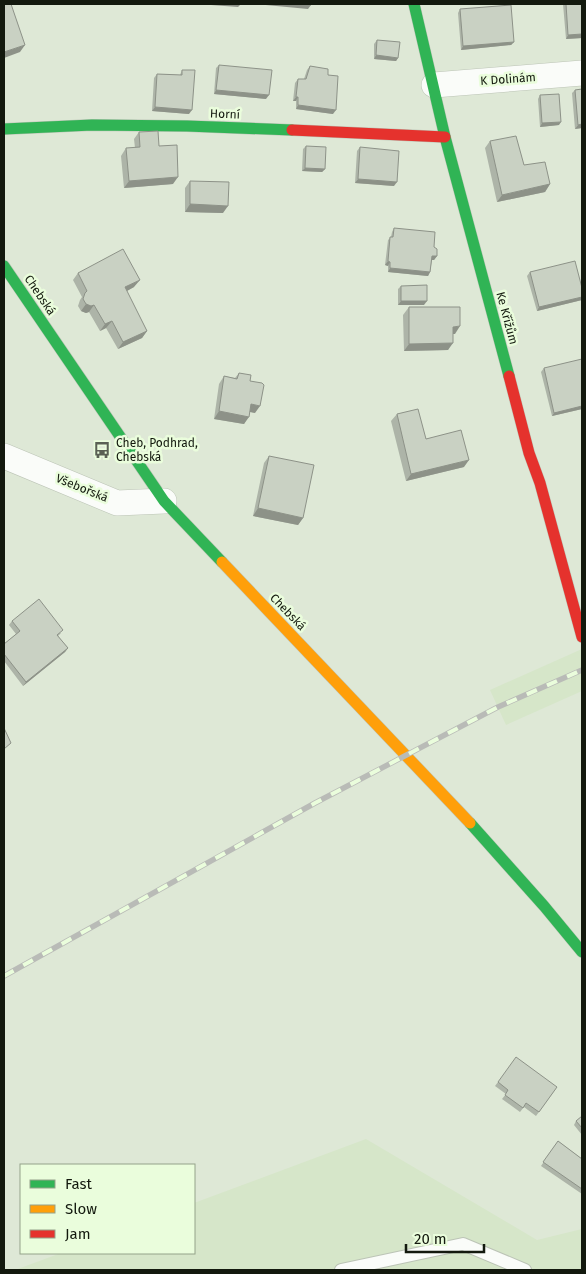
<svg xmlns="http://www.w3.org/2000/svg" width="586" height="1274" font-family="'Fira Sans',sans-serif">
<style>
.built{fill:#d6e6c9}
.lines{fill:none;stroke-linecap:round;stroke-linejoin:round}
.lane-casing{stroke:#bcc4b6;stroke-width:14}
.street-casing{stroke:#bcc4b6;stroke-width:26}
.fast-casing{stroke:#bcc4b6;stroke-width:12}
.slow-casing{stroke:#bcc4b6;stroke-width:12}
.jam-casing{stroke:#bcc4b6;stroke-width:12}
.lane{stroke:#fafcf9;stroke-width:12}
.street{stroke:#fafcf9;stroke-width:25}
.fast{stroke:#30b455;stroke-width:11}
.slow{stroke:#ff9f0a;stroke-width:11}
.jam{stroke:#e5322d;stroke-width:11}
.rail-casing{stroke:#b9bbb7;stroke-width:5.5}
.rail{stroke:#eafddc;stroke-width:4;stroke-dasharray:11;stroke-linecap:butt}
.wall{fill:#adb4a8}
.shaded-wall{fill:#8d9288}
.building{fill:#c9d1c3;stroke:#8d9288}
.labels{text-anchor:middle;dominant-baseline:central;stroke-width:5;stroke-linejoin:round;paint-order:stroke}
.street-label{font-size:12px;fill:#13190e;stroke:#eafddc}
.poi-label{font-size:12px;fill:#13190e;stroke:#eafddc;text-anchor:start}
</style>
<rect width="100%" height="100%" fill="#dee8d6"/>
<path class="built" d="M582,649V691L506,725L490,690Z
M366,1139L537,1240L582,1229V1270H15L61,1253H194V1203Z"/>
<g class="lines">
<g class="lane-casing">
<path id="lane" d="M341,1270L463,1244L525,1270"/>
</g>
<g class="street-casing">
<path id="street" d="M434,85L582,73
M4,456L117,503L164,501"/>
</g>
<g class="fast-casing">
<path id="fast" d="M414,4L445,137L509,376
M4,129L92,125L187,126L292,130
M4,266L164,501L222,562
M470,823L544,906L582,952"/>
</g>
<g class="slow-casing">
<path id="slow" d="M222,562L470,823"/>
</g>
<g class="jam-casing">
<path id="jam" d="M292,130L445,137
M509,376L529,453L540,483L582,637"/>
</g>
<use href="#lane" class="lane"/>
<use href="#street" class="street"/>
<use href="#fast" class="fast"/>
<use href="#slow" class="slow"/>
<use href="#jam" class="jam"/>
<g class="rail-casing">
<path id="rail" d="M4,976L315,803L498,707L582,670"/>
</g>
<use href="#rail" class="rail"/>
</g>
<path class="wall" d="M563,4H582V38L566,39Z
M460,9L514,42L511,45L461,50L458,13Z
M377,40L398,58L396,61L374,59V44Z
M219,65L266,99L214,94L216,68Z
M310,66L328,75L333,114L296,109V101H293L295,83L298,79H304L307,70Z
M182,70L189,114L152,111L154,78L157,74L180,75Z
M582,89V128L575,129L572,93L575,90Z
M540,95L559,125L540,127L538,99Z
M139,132L159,146L173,184L124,188L121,156L126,148H135L134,139Z
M490,141L550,184L545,192L497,202L485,148Z
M306,146L325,169L322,172L302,171L303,149Z
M360,147L394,186L355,183L357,151Z
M190,181L223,213L185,212V188Z
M394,228L434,247L437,256L434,260H432L430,272L428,276L388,272V266L385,265L388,240L391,237L392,232Z
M530,272L582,288V300L537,311L527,276Z
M78,273L134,287L126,291L147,331L142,338L118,349L106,328L100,331L89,312L86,313L81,311L78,306L80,300L82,297L73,280Z
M401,286L424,305H398V289Z
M409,307L455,334H453L448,350L404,351L403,315Z
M544,368L582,409L552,416L541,372Z
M239,373L255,413L250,412L244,424L214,419L219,384L224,376L235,378Z
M397,414L426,439L464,467L406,481L391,421Z
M269,456L303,518L298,525L253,516L264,463Z
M12,621L61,633L58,636L68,648L65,652L23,686L4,661V644L16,634L9,625Z
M498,1082L557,1087L536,1116L524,1107L520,1112L502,1099L506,1094L495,1086Z
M582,1116V1135L574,1125L576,1121Z
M558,1141L582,1159V1194L541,1166Z"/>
<path class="shaded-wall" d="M212,4H241L238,7L211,5Z
M255,4H294L311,5L308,9Z
M582,34V38L566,39L568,35Z
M514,42L511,45L461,50L463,46Z
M25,45L20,52L4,58V52Z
M376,55L398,58L396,61L374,59Z
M216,90L269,95L266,99L214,94Z
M296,97H298L296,101H293Z
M298,105L336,110L333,114L296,109Z
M155,107L192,110L189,114L152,111Z
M561,122L559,125L540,127L542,123Z
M582,124V128L575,129L578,125Z
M305,168L325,169L322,172L302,171Z
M178,177L173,184L124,188L129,181Z
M358,179L397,182L394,186L355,183Z
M550,184L545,192L497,202L502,195Z
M190,204L228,206L223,213L185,212Z
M432,256H437L434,260H429Z
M388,261L390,262L388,266L385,265Z
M390,268L430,272L428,276L388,272Z
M140,280L134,287L120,295L125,287Z
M582,297V300L537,311L539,307Z
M401,301H427L424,305H398Z
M86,304L94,305L89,312L86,313L81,311Z
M112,321L106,328L100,331L105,324Z
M460,326L455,334H448L453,327Z
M147,331L142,338L118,349L123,342Z
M453,343L448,350L404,351L409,344Z
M251,404L260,406L255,413L246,411Z
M582,406V409L552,416L554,413Z
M219,411L249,417L244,424L214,419Z
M469,460L464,467L406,481L411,474Z
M258,508L303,518L298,525L253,516Z
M68,648L65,652L23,686L26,682Z"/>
<path class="building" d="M4,4H11L25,45L4,52Z
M294,4H311V5Z
M566,4H582V34L568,35Z
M511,5L514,42L463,46L460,9Z
M377,40L400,42L398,58L376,55Z
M219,65L272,70L269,95L216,90Z
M310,66L328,69V75L338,76L336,110L298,105V97H296L298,79H306Z
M182,70H195L192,110L155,107L157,74L182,75Z
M582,89V124L578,125L575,90Z
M559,94L561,122L542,123L540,95Z
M158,131L159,146L177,145L178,177L129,181L126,148L140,147L139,132Z
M516,136L524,165L545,162L550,184L502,195L490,141Z
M306,146L326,147L325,169L305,168Z
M360,147L399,151L397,182L358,179Z
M190,181L229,182L228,206L190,204Z
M394,228L435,232L434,247L437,249V256H432L430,272L390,268V262L388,261L390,237H393Z
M123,249L140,280L125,287L147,331L123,342L112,321L105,324L94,305L91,306L86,304L83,299L85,293L87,291L78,273Z
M575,261L582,288V297L539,307L530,272Z
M427,285V301H401V286Z
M409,307H460V326L453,327V343L409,344Z
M582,359V406L554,413L544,368Z
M239,373L251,375L250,381L262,383L264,385L260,406L251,404L249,417L219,411L224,376L237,379Z
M418,409L426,439L461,430L469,460L411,474L397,414Z
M269,456L314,465L303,518L258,508Z
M39,599L63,630L57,635L68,648L26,682L4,654V644L20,631L12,621Z
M4,728L11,743L4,749Z
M516,1057L557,1087L539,1112L526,1103L523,1108L505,1095L508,1090L498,1082Z
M582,1116V1128L576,1121Z
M558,1141L582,1159V1189L543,1162Z"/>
<defs>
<g id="bus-bare" transform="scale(1.35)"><path d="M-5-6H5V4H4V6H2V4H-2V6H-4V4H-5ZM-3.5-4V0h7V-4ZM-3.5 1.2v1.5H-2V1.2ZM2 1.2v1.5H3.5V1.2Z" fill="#5a6154" stroke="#eafddc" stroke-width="2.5" paint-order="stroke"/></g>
</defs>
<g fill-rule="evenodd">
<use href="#bus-bare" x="102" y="450"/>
</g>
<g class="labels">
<g class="street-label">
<text transform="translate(508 79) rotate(-4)">K Dolinám</text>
<text transform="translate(225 114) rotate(2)">Horní</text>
<text transform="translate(40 295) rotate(56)">Chebská</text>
<text transform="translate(507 318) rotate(75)">Ke Křížům</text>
<text transform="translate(82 488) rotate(22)">Všebořská</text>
<text transform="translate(288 612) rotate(46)">Chebská</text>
</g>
<g class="poi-label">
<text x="116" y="443">Cheb, Podhrad,<tspan x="116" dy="14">Chebská</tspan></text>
</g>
</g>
<rect width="586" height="1274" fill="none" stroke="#13190e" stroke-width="10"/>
<rect x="20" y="1164" width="175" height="90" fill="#eafddc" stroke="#94a28a"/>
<rect x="30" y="1180" width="25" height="8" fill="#30b455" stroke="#94a28a"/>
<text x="65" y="1189" font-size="15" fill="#13190e">Fast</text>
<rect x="30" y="1205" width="25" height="8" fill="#ff9f0a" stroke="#94a28a"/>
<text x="65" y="1214" font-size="15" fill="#13190e">Slow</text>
<rect x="30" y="1230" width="25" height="8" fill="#e5322d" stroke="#94a28a"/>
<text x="65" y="1239" font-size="15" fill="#13190e">Jam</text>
<path d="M406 1244v8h78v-8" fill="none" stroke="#13190e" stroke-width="2.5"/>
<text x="414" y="1244" font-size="15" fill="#13190e" stroke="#eafddc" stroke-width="4" paint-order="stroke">20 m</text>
</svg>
